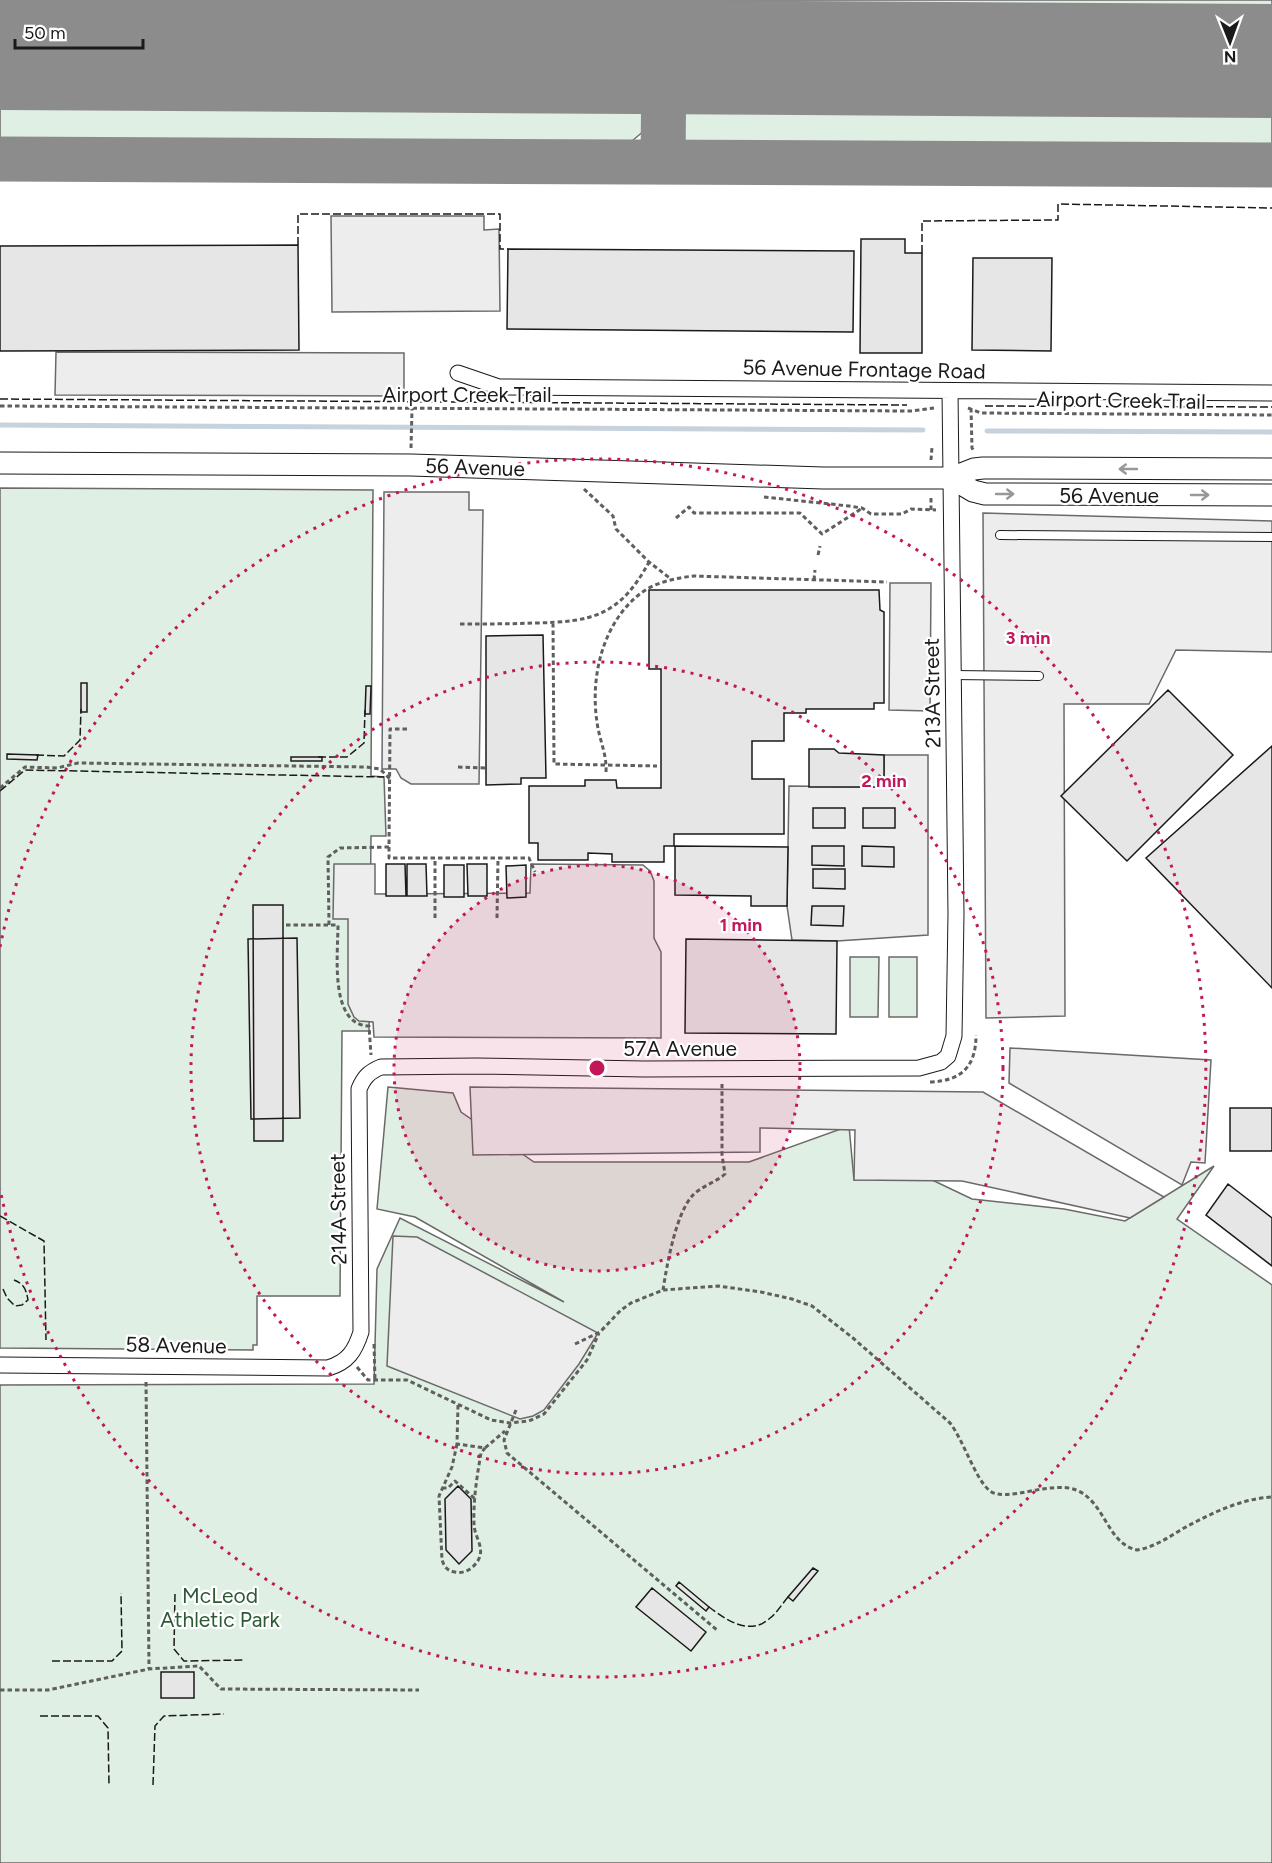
<svg xmlns="http://www.w3.org/2000/svg" width="1272" height="1863" font-family="Figtree,sans-serif">
<style>
.green{fill:#e0efe3;stroke:#6a6a6a;stroke-width:1.5}
.parking{fill:#ededed;stroke:#6a6a6a;stroke-width:1.5}
.lines{fill:none;stroke-linecap:round;stroke-linejoin:round}
.stream{stroke:#c6d2dc;stroke-width:5}
.taxiway{stroke:#8c8c8c;stroke-width:45}
.runway{stroke:#8c8c8c;stroke-width:114}
.building{fill:#e6e6e6;stroke:#1a1a1a;stroke-width:1.5}
.service-casing{stroke:#1a1a1a;stroke-width:10}
.minor-casing{stroke:#1a1a1a;stroke-width:17}
.secondary-casing{stroke:#1a1a1a;stroke-width:23}
.path{stroke:#5f5f5f;stroke-width:3;stroke-dasharray:4.5 3;stroke-linecap:butt}
.service{stroke:#fff;stroke-width:8}
.minor{stroke:#fff;stroke-width:15}
.secondary{stroke:#fff;stroke-width:21}
.fence{stroke:#1a1a1a;stroke-width:1.5;stroke-dasharray:8 3;stroke-linecap:butt}
.oneway{stroke:#989898}
.ring{fill:none;stroke:#c2185b;stroke-width:3;stroke-dasharray:3 6}
.labels{text-anchor:middle;dominant-baseline:central;stroke-width:4.5;stroke-linejoin:round;paint-order:stroke}
.street-label{font-size:21px;fill:#1a1a1a;stroke:#fff}
.park-label{font-size:21px;fill:#2b5a34;stroke:#fff}
.centre{fill:#c2185b;stroke:#fff;stroke-width:3}
.ring-label{font-size:18px;text-anchor:middle;font-weight:bold;fill:#c2185b;stroke:#fff;stroke-width:4.5;stroke-linejoin:round;paint-order:stroke}
</style>
<rect width="100%" height="100%" fill="#fff"/>
<path class="green" d="M0,0H368L366,21L357,28L0,24Z
M390,0H1272V32L393,26L388,21Z
M0,84L624,88L646,111L645,130L619,152L0,149Z
M690,88L1272,92V157L697,153L672,128L671,112Z
M0,488L373,490L371,776L384,777L386,836H371L369,1031H342L340,1296H257V1345H253V1350L0,1348Z
M850,957H879L878,1017H850Z
M889,957H917V1017H889Z
M388,1087L453,1093L461,1112L534,1162H749L849,1126L854,1180L928,1178L972,1199L1064,1209L1125,1221L1214,1166L1177,1219L1272,1285V1863H0V1385L374,1384L377,1269L400,1218L564,1302L415,1217L377,1209Z"/>
<path class="parking" d="M331,216H484V230L499,229L500,311L332,312Z
M56,352L404,353V396L55,395Z
M384,492H469V510H483L479,784H411L401,778L396,769H382Z
M983,513L1272,521V652L1176,650L1149,704H1064L1065,1016L986,1018Z
M890,583H931L930,711L889,710Z
M884,755H928V935L837,941L792,940L787,906L789,786L884,787Z
M334,864H375V894L530,893L531,864L643,865L650,871L654,881V938L661,952V1038L374,1037L373,1022L359,1021L354,1017L348,1004V919H333Z
M1010,1048L1211,1060L1205,1163L1191,1162L1182,1185L1009,1083Z
M470,1087L983,1092L1164,1197L1130,1218L962,1181L854,1180L855,1130L760,1128V1152L473,1155Z
M393,1236L417,1237L598,1333L579,1364L544,1410L533,1416L520,1419L387,1366Z"/>
<g class="lines">
<path class="stream" d="M0,425L923,430
M987,431L1272,432"/>
<path class="taxiway" d="M372,56L378,0
M0,159L1272,165
M663,162L664,58"/>
<path class="runway" d="M0,53L1272,61"/>
</g>
<path class="building" d="M861,239H905V253H922V353H860Z
M298,245L299,350L0,351V246Z
M508,249L854,251L853,332L507,329Z
M973,258H1052L1051,351L972,350Z
M649,590H879L880,610L884,612V703H874V709H806V713H784V741H752V779H784V834H674V846H664V862H612V854L588,853V860H538V843H529V786H585V780H616L617,788H661V669H649Z
M543,635L546,778H521V784L486,785V636Z
M81,683H87V712H81Z
M366,686H371L370,714H365Z
M1168,690L1233,755L1127,861L1061,796Z
M1272,746V988L1146,858Z
M809,749H834L839,753L884,755V787H809Z
M7,754L38,755L37,760L7,759Z
M291,757H322V761H291Z
M813,808H845V828H813Z
M863,808H895V828H863Z
M675,846L788,847L787,906H751V896L675,895Z
M812,846H844V866L812,865Z
M862,846L894,847V867L862,866Z
M386,864H405L406,896H386Z
M407,864H426L427,896H407Z
M467,864H487V896H468Z
M444,865H464V897H444Z
M526,865V897L507,898L506,866Z
M813,869H845V889L813,888Z
M253,905H283V1141H254Z
M812,906H844L843,926L811,925Z
M297,938L300,1118L251,1119L248,939Z
M686,939L837,941L836,1034L685,1033Z
M1230,1108H1272V1151H1230Z
M1228,1184L1272,1218V1266L1206,1215Z
M458,1486L471,1499L472,1551L459,1564L446,1550L445,1499Z
M813,1568L818,1571L793,1601L788,1597Z
M679,1582L709,1607L706,1611L676,1586Z
M652,1588L706,1632L691,1651L636,1607Z
M161,1672H194V1698H161Z"/>
<g class="lines">
<g class="service-casing">
<path id="service" d="M1000,535L1272,537
M953,675L1039,676"/>
</g>
<g class="minor-casing">
<path id="minor" d="M458,373L499,387L1272,393
M0,1365L328,1368C348,1362 355,1351 361,1332L359,1089C364,1077 369,1072 381,1067L476,1066L644,1069L919,1068L941,1062L948,1056L954,1036L956,914L950,391"/>
</g>
<g class="secondary-casing">
<path id="secondary" d="M0,463L411,465L823,478H951L974,469L983,468L1272,469
M951,478L973,491L985,494L1272,495"/>
</g>
<path class="path" d="M0,406L912,411L934,408
M968,408L981,413L1272,415
M971,408L972,448L974,451
M411,448L412,409
M931,460L932,447
M584,489L613,516L616,529L649,562L671,579
M764,497L849,506L862,508L871,514H902L911,509L936,510
M931,510V497
M676,518L689,507L694,513H800L822,534L861,509
M818,555L820,546
M814,580L815,570
M553,623L554,764L657,766
M460,624C485,624 510,624 534,623C592,622 620,616 649,562
M458,767L487,768
M606,772C607,754 599,739 597,722C590,676 603,622 641,593C656,582 676,578 694,576L887,582
M0,788L25,767L57,768L78,763L366,767L380,769L390,779
M389,847V858H529L535,872
M435,918V858
M497,918L498,858
M286,925H338C338,954 329,1025 369,1026L371,1055
M329,925L328,857L340,848L389,847L390,729H409
M930,1082C962,1081 976,1066 976,1035
M663,1290C667,1264 676,1213 693,1195C702,1186 716,1182 725,1174L722,1155V1084
M374,1344L375,1380
M575,1344L600,1332L621,1310L631,1303L663,1290L718,1286L761,1292L792,1299L812,1306L853,1338L950,1423C964,1441 975,1479 990,1491C1006,1503 1051,1480 1076,1490C1105,1501 1107,1544 1137,1550C1155,1547 1169,1537 1184,1528C1212,1513 1240,1499 1272,1497
M357,1367L368,1380H407L491,1420L510,1423L529,1421L544,1414L587,1360L599,1333
M146,1382L149,1669
M458,1405L457,1444L485,1448L505,1431
M516,1410L504,1440L507,1453L717,1630
M457,1444L452,1467L439,1496L442,1560C444,1566 447,1571 455,1572C465,1575 477,1566 480,1556C483,1545 474,1535 474,1524C473,1501 477,1476 481,1453L485,1448
M442,1488H448L455,1481L475,1499
M0,1690H48L149,1669L199,1666L221,1689L419,1690"/>
<use href="#service" class="service"/>
<use href="#minor" class="minor"/>
<use href="#secondary" class="secondary"/>
<path class="fence" d="M298,245V214H500V249H508
M922,253V221L1058,220V204L1272,208
M0,399L907,405
M985,406L1272,407
M36,755L64,756L80,740L81,709
M318,757H347L364,743L365,710
M0,791L25,770L384,777
M0,1216L44,1241L46,1340
M3,1289L7,1298L15,1306L22,1305L28,1300C26,1289 24,1284 14,1280
M175,1594L174,1649L184,1661L244,1660
M709,1607C726,1620 749,1636 769,1619C777,1613 782,1604 788,1597
M52,1661H112L122,1651L121,1593
M40,1716H98L108,1728L109,1785
M153,1785L155,1726L164,1716L224,1714"/>
</g>
<defs><path id="oneway-shaft" d="M-6 0H5M1.5-3L5.5 0L1.5 3" fill="none" stroke-width="1.6" stroke-linecap="round" stroke-linejoin="round" transform="scale(1.5)"/></defs>
<g class="oneway">
<use href="#oneway-shaft" transform="translate(1128 469) rotate(-180)"/>
<use href="#oneway-shaft" transform="translate(1005 494)"/>
<use href="#oneway-shaft" transform="translate(1200 495)"/>
</g>
<circle cx="597" cy="1068" r="203" fill="#c2185b" fill-opacity=".12"/>
<g class="ring">
<circle cx="597" cy="1068" r="203"/>
<circle cx="597" cy="1068" r="406"/>
<path d="M0 947A609 609 0 1 1 0 1189"/>
</g>
<g class="labels">
<g class="street-label">
<text transform="translate(864 369) rotate(1)">56 Avenue Frontage Road</text>
<text x="467" y="394">Airport Creek Trail</text>
<text transform="translate(1121 400) rotate(1)">Airport Creek Trail</text>
<text transform="translate(475 467) rotate(2)">56 Avenue</text>
<text x="1109" y="495">56 Avenue</text>
<text transform="translate(932 693) rotate(-91)">213A Street</text>
<text x="680" y="1048">57A Avenue</text>
<text transform="translate(338 1209) rotate(-91)">214A Street</text>
<text transform="translate(176 1345) rotate(1)">58 Avenue</text>
</g>
<g class="park-label">
<text x="220" y="1595">McLeod<tspan x="220" dy="24">Athletic Park</tspan></text>
</g>
</g>
<circle cx="597" cy="1068" r="9" class="centre"/>
<g class="ring-label">
<text x="1028" y="644">3 min</text>
<text x="884" y="787">2 min</text>
<text x="741" y="931">1 min</text>
</g>
<g transform="translate(1230 42) rotate(179)" stroke="#ffffff" stroke-width="4.5" paint-order="stroke">
<path d="M0-4.5L10 22L0 15L-10 22Z" fill="#1a1a1a"/>
<text y="-9" font-size="16" font-weight="bold" text-anchor="middle" fill="#1a1a1a">N</text>
</g>
<path d="M15 39v9h128v-9" fill="none" stroke="#1a1a1a" stroke-width="3"/>
<text x="24" y="39" font-size="18" fill="#1a1a1a" stroke="#ffffff" stroke-width="4.5" paint-order="stroke">50 m</text>
</svg>
